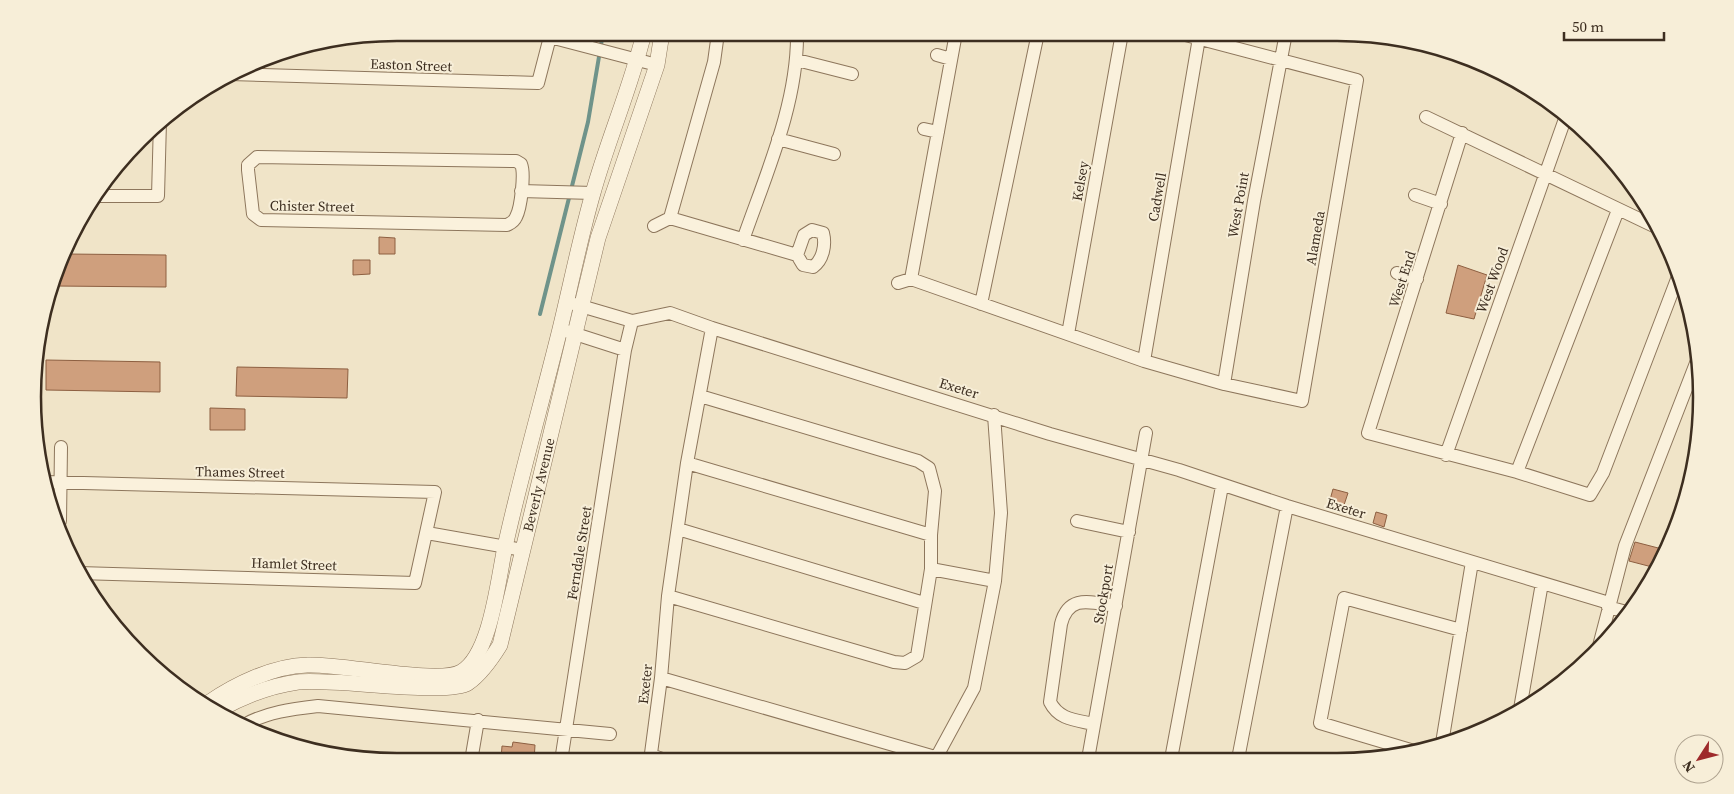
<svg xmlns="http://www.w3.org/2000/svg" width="1734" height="794" font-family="'Source Serif 4',serif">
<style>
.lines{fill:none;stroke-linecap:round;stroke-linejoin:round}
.stream{stroke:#6f938a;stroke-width:4}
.building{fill:#cf9f7d;stroke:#8d5f41}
.minor-casing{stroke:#8d765c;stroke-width:14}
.tertiary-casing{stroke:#8d765c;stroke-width:16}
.minor{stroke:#faf1dc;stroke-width:12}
.tertiary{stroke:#faf1dc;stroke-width:15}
.labels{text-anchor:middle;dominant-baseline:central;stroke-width:4;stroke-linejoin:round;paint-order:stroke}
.street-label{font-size:14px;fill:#3d2e20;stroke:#f7eed8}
.rim{fill:none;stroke:#3d2e20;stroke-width:2.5}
</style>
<rect width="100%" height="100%" fill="#f0e4c8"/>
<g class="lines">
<path class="stream" d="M540,314L588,122L603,33"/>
</g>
<path class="building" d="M379,237L395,238V254H379Z
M67,254L166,255V287L55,286Z
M353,260H370V274L353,275Z
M1458,265L1487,275L1474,319L1446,313Z
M46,360L160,362V392L46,390Z
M237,367L348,369L347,398L236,396Z
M210,408L245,409V430H210Z
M1333,489L1348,493L1342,511L1328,507Z
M1376,512L1387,515L1384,527L1373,523Z
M1635,542L1666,550L1656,568L1629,561Z
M513,742L535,745L534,761L501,759L502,746L512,747Z"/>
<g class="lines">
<g class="minor-casing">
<path id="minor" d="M1178,33L1357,80L1302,401
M550,37L657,65
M937,55L951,59
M797,60L852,74
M230,74L538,83
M538,83L551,33
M1426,117L1658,228
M924,129L938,132
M1462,133L1368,433L1517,472L1590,495L1603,473L1679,274
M778,139L834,154
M257,157L516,161L521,164C525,173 521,208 516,217C514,222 511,223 507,225L261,220L253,214L248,170V165Z
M521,191L593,193
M1415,195L1441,204
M97,196H158L160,121
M670,218L797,255L803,265L813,267C823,260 826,245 823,233L812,230L804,235L797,255
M654,226L670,218L714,62L718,33
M743,240C766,174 798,103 797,33
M1397,273L1417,279
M911,279L956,33
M898,283L911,279L1144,361L1224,384L1302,401
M981,304L1038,33
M632,321L670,313L712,328
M566,331L625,350
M1068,334L1122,33
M1144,361L1199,38
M1224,384L1254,201L1286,33
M1446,455L1566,116
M687,463L931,535
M1517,472L1618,210
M45,482L435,492L415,583L79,573
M60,521L61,447
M1077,521L1129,532
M678,529L924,603
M427,533L523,550
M931,569L995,581
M668,596L894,662L905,663L917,656L931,569V535L935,491L929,468L918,461L700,396
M1608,607L1630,613
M1599,646L1625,546L1698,358
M661,678L942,759
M1520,709L1542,583
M1094,724C1076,720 1059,720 1050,702L1061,624C1069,593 1092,603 1116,606
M244,725C267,712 292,709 318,706L610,734
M1442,743L1472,562
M1414,751L1320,723L1344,598L1461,630
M651,755L668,761
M1088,759L1146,433
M1171,759L1222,486
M1238,759L1287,506
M935,760L974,688L995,581L1001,513L994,415
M471,761L478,720
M561,761L625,350L632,321L574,304
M650,761L661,678L668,596L687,463L712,328L1050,434L1179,470L1287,506L1609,603"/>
</g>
<g class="tertiary-casing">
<g id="tertiary">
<path d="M208,703C236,684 273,666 307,665C340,663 438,685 461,672C491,655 498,579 505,547C521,474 542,402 560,329C571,284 580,238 593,193C608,139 631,87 644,33"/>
<path id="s1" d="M219,710C244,696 269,686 298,682C333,678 448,696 468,683C482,673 492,658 500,645L598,238L657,65L662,33"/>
</g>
</g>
<use href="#minor" class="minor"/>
<use href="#tertiary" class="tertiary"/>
</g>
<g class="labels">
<g class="street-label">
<text transform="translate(411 65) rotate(2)">Easton Street</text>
<text transform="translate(1080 181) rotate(-80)">Kelsey</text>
<text transform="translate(1157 197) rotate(-80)">Cadwell</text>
<text transform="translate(1238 205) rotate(-80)">West Point</text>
<text transform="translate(312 206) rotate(1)">Chister Street</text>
<text transform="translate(1315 238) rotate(-80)">Alameda</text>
<text transform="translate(1402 279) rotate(-72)">West End</text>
<text transform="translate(1492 280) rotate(-70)">West Wood</text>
<text transform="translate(959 388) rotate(17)">Exeter</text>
<text transform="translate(240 472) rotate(1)">Thames Street</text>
<text stroke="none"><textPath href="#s1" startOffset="470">Beverly Avenue</textPath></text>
<text transform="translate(1346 508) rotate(17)">Exeter</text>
<text transform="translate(579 553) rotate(-81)">Ferndale Street</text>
<text transform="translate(294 564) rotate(2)">Hamlet Street</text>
<text transform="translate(1103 594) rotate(-80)">Stockport</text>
<text transform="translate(645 684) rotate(-84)">Exeter</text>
</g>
</g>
<path d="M0 0H1734V794H0ZM397 41H1337A356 356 0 0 1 1693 397V397A356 356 0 0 1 1337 753H397A356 356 0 0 1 41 397V397A356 356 0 0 1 397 41Z" fill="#f7eed8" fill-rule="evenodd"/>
<path class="rim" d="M397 41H1337A356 356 0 0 1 1693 397V397A356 356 0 0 1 1337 753H397A356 356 0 0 1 41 397V397A356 356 0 0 1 397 41Z"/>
<g transform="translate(1699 759) rotate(234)"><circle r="24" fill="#f7eed8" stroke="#ada18e"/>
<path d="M0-4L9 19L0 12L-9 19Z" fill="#9e2a2b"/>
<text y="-8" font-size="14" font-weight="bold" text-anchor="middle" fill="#3d2e20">N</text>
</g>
<path d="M1564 32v8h100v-8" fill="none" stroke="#3d2e20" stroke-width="2.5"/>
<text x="1572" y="32" font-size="15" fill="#3d2e20" stroke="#f7eed8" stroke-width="4" paint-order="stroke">50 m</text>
</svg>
